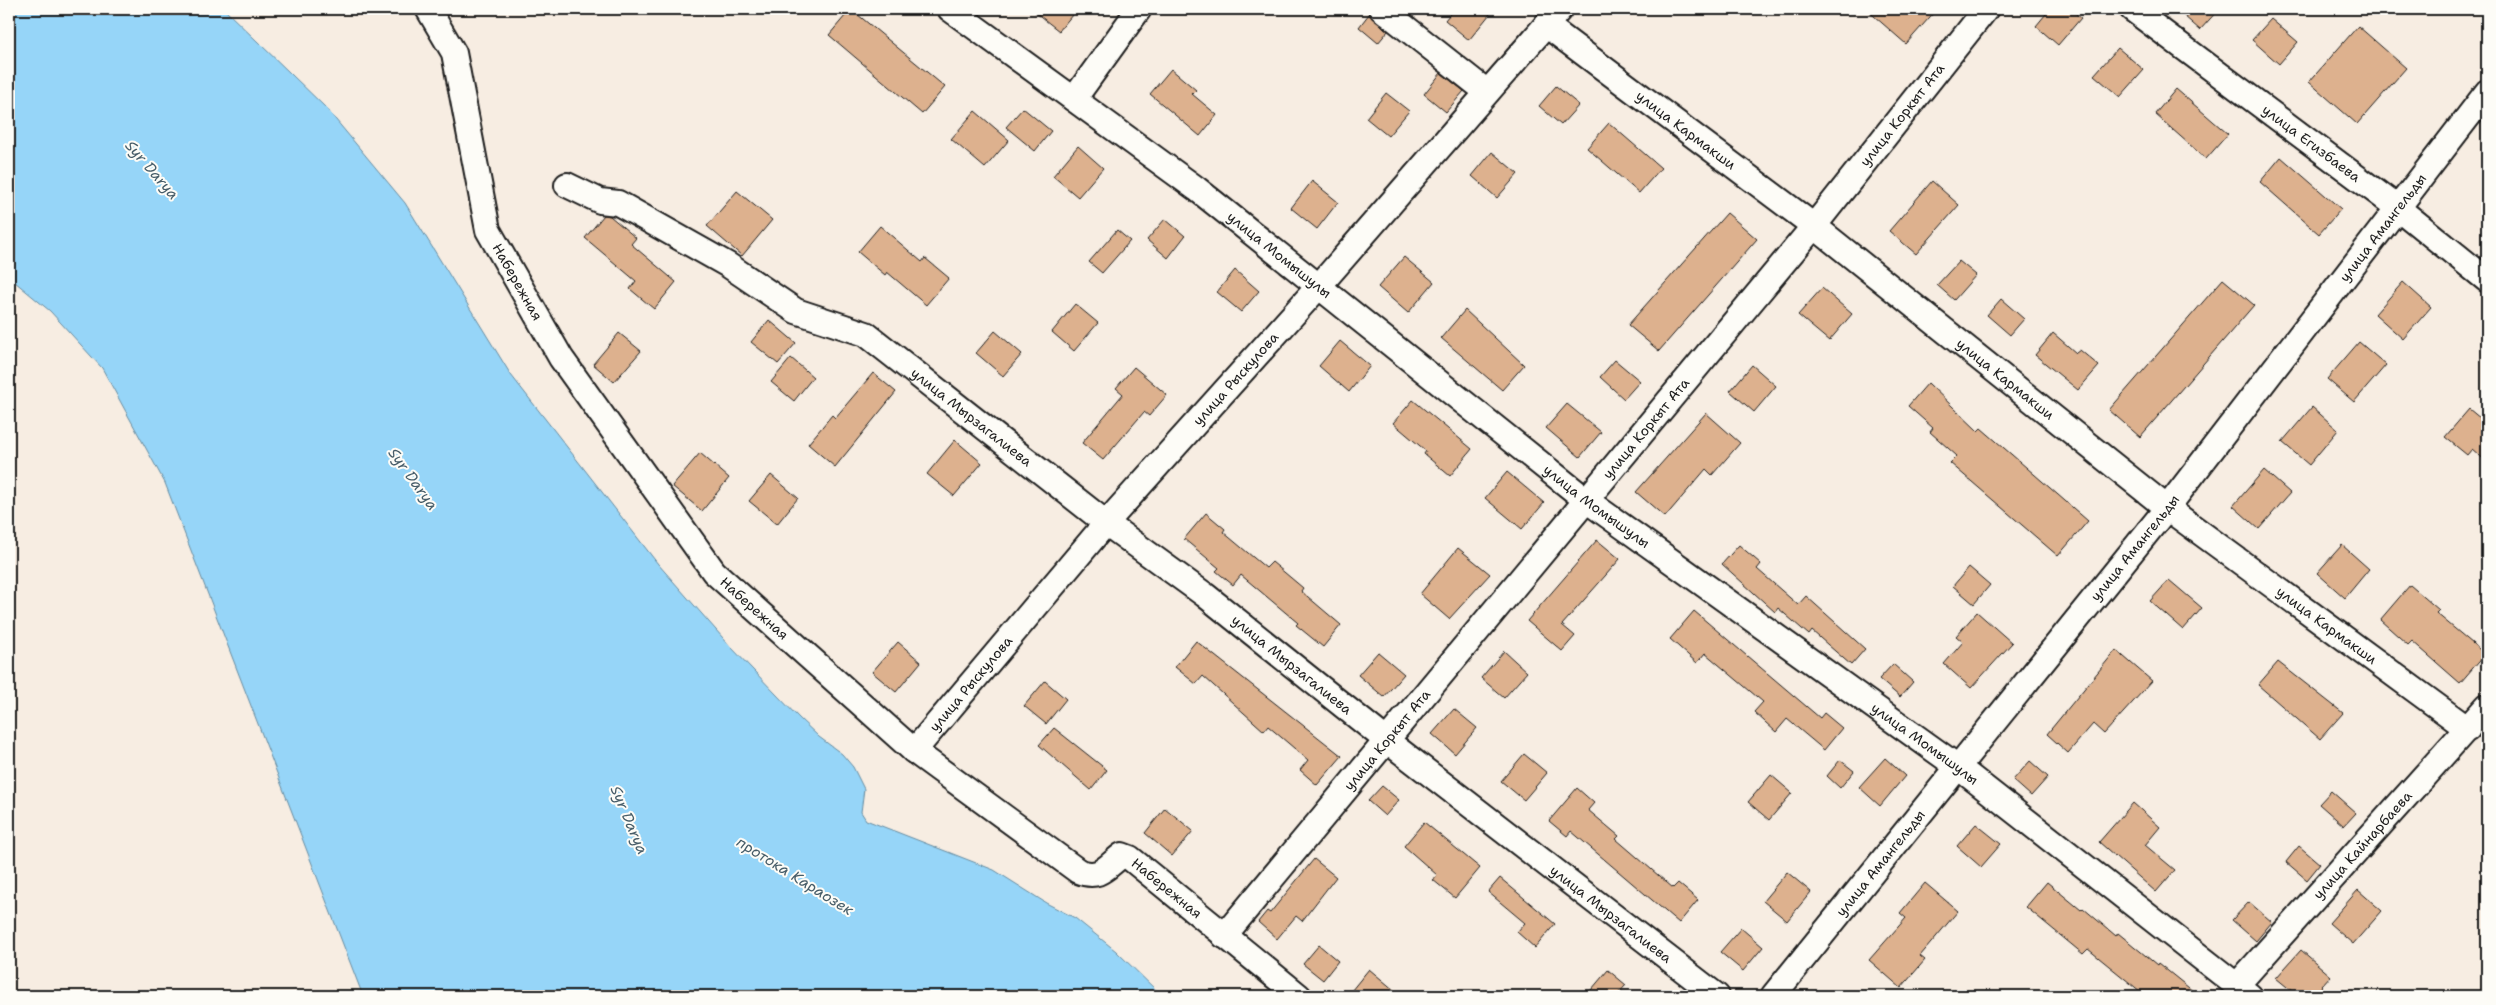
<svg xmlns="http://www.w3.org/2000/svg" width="2496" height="1005" font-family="'Shantell Sans',sans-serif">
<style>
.water{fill:#96d5f8;stroke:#658ba0}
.building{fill:#ddb18e;stroke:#1c1c1c}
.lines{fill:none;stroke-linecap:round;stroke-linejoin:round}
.minor-casing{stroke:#1c1c1c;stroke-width:28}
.minor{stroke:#fdfcf7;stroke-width:24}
.labels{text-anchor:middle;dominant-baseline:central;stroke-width:4;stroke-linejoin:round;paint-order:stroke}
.street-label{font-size:14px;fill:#1c1c1c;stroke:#fdfcf7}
.water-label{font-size:15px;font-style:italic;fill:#475d69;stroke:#fdfcf7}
</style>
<rect width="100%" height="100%" fill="#f7ede2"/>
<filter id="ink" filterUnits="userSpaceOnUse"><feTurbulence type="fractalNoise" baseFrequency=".02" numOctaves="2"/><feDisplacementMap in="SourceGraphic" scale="10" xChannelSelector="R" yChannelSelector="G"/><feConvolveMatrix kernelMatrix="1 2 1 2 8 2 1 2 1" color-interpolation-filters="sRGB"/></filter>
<g filter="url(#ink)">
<path class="water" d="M9,9H224L326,108L405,203L511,375L658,564L730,646L799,718L819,737L842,754L853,767L864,789L861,812L866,820L994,870L1046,903L1075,918L1116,951L1162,996H363L165,483L102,368L50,311L9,277Z"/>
<path class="building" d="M851,9L945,87L922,114L829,35Z
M1031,9H1077L1059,31Z
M1454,9H1494L1469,40L1445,20Z
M1866,9H1937L1906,44Z
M2050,9H2070L2081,18L2058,45L2036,26Z
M2176,9H2219L2200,30Z
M1369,14L1388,31L1378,43L1359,27Z
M2271,19L2298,42L2279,64L2252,40Z
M2358,26L2406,68L2357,124L2309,82Z
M2118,48L2144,70L2120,97L2094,75Z
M1171,69L1196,90L1192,94L1217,115L1200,136L1150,94Z
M1441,73L1464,91L1446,112L1424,94Z
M1556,86L1579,105L1561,125L1539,106Z
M2176,89L2228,134L2206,159L2155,114Z
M1386,93L1409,111L1388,136L1366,118Z
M1023,108L1051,131L1035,151L1006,127Z
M975,111L1009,140L985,168L951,139Z
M1609,123L1661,168L1639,193L1587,148Z
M1078,146L1103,168L1078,197L1053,176Z
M1492,152L1518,174L1497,198L1472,176Z
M2281,157L2341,209L2319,234L2260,182Z
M1312,181L1338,202L1317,229L1291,208Z
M1932,181L1959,205L1916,254L1889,231Z
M737,191L772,220L742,256L707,226Z
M1727,213L1757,239L1659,351L1628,325Z
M604,215L610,216L636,238L631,244L676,282L654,309L630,289L636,281L585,238Z
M1165,219L1185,236L1168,258L1147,240Z
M880,226L922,262L925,258L949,278L926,305L887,272L885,275L858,252Z
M1117,230L1130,241L1102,273L1089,262Z
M1404,257L1434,282L1408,313L1378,287Z
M1959,261L1976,275L1954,300L1937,285Z
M1235,270L1259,291L1241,312L1217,292Z
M2223,279L2254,305L2140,437L2109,410Z
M2403,282L2431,307L2403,339L2375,314Z
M1822,288L1852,314L1829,341L1798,315Z
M2001,299L2024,319L2010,335L1987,315Z
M1075,304L1098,323L1074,351L1052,332Z
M1465,310L1524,365L1502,390L1441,338Z
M769,320L796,343L778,364L751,342Z
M995,331L1022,354L1003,376L976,353Z
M619,333L641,351L614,382L593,364Z
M2053,333L2076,353L2080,350L2099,366L2078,390L2035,355Z
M1340,341L1370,366L1349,392L1319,366Z
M2359,342L2386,365L2354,402L2327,379Z
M791,358L813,377L794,401L771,382Z
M1615,360L1640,381L1624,399L1600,377Z
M1752,365L1776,386L1754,412L1730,391Z
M1134,367L1167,395L1149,416L1144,412L1103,460L1082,443L1123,394L1116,388Z
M873,373L896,392L835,467L808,444L832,415L835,418Z
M1928,383L1978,431L1981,428L2088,521L2058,556L1950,463L1957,456L1930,432L1933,428L1908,406Z
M1413,400L1472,449L1450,476L1424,454L1426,451L1393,423Z
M1567,404L1601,432L1580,457L1546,428Z
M2312,407L2338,430L2309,465L2282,442Z
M2469,409L2487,424V462L2472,449L2467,455L2445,437Z
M1706,413L1740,443L1712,475L1706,469L1665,517L1636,492Z
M955,440L982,463L954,496L927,474Z
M700,453L729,478L702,511L672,486Z
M2264,470L2290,493L2259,529L2233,506Z
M1507,472L1544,503L1522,529L1485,498Z
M771,475L798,498L777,524L749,501Z
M1206,513L1225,529L1223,532L1266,568L1272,562L1303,588L1301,591L1341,625L1323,647L1296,625L1298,623L1241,575L1233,585L1216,571L1219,568L1184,539Z
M1597,540L1620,559L1562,625L1575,636L1562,651L1527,621Z
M1739,545L1761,564L1757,569L1798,605L1806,596L1865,649L1851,665L1812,631L1809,635L1778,608L1775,612L1722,564Z
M2342,545L2369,569L2345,598L2317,573Z
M1458,548L1490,574L1449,619L1420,594Z
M1969,567L1990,585L1974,604L1953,586Z
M2169,580L2202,608L2183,630L2150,601Z
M2410,585L2439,610L2436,613L2485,654L2460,683L2412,641L2408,645L2380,620Z
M1694,611L1820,718L1824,713L1842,728L1824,750L1787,719L1776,732L1754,712L1763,702L1705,653L1697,663L1670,639Z
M1977,612L2012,643L1971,688L1944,664L1963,642L1956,636Z
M1196,641L1342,756L1317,785L1300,770L1308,760L1268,726L1264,731L1203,676L1196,684L1175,667Z
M898,642L921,662L896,692L872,672Z
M2116,650L2152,681L2104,734L2093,724L2068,753L2047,734Z
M1504,651L1527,672L1504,698L1481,678Z
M1378,652L1404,674L1384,697L1358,675Z
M2278,662L2343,713L2320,739L2258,685Z
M1893,664L1913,682L1900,697L1879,679Z
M1045,681L1066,699L1046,724L1024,706Z
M1454,709L1477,728L1455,754L1432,734Z
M1054,728L1107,770L1091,790L1039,745Z
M1524,754L1547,773L1524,800L1501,781Z
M1885,758L1905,776L1880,806L1859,787Z
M1840,760L1854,771L1840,788L1827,776Z
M2030,761L2048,777L2031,796L2013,780Z
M1771,775L1792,793L1769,820L1748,802Z
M1382,786L1399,800L1385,816L1368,801Z
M1577,788L1594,803L1588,810L1619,836L1616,839L1673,888L1678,883L1698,900L1679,923L1571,831L1567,836L1549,821Z
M2331,791L2356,813L2344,826L2319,804Z
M2133,803L2160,827L2145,845L2175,870L2156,892L2099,842Z
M1165,808L1193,831L1172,856L1145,833Z
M1424,822L1480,868L1455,898L1433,880L1437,875L1404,846Z
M1976,824L2001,844L1981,867L1957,846Z
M2299,846L2320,864L2307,880L2286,862Z
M1314,859L1336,877L1302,921L1296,916L1277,939L1258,922L1267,911L1270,913Z
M1787,872L1811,892L1787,921L1763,901Z
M1500,878L1555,924L1535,948L1517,932L1525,923L1488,892Z
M2047,882L2081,910L2083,908L2116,936L2118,933L2157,965L2158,963L2199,996H2146L2088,949L2083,954L2026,907Z
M1925,883L1958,911L1920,956L1925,960L1901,988L1869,960L1906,918L1900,913Z
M2358,890L2382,911L2353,944L2329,923Z
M2249,902L2272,922L2256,941L2232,920Z
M1741,928L1763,947L1743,971L1720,952Z
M1319,945L1338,961L1323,980L1303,964Z
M2301,950L2331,976L2313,996H2298L2276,978Z
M1369,969L1401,996H1347Z
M1608,970L1626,985L1616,996H1586Z"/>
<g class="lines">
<g class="minor-casing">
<g id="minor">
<path id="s1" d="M428,9L454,53L488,230L561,358L714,572L914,751L1078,871C1100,880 1106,867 1122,855L1130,858L1299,996"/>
<path id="s2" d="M950,9L1197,189L1586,500L1958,767L2250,996"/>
<path d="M1382,9L1487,92"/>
<path id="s3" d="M2132,9L2398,208L2487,280"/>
<path id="s4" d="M1546,25L1814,226L2167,508L2468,729"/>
<path d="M1074,99L1139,9"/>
<path id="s5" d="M567,185L600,201L618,203L728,265L796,311L866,334L1106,523L1205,595L1386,740L1717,996"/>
<path id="s6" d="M914,751L1106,523L1319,286L1560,9"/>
<path id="s7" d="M1224,936L1814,226L1986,9"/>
<path id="s8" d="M2237,985L2487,706"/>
<path id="s9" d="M1773,996L2167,508L2487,92"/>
</g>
</g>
<use href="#minor" class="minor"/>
</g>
</g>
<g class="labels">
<g class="street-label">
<text stroke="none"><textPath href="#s7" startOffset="1065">улица Коркыт Ата</textPath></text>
<text stroke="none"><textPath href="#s4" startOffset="175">улица Кармакши</textPath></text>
<text stroke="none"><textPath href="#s3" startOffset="224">улица Егизбаева</textPath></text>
<text stroke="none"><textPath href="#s9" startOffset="981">улица Амангельды</textPath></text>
<text stroke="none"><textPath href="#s2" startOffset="411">улица Момышулы</textPath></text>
<text stroke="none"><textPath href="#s1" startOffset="291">Набережная</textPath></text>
<text stroke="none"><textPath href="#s6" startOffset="492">улица Рыскулова</textPath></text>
<text stroke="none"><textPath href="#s4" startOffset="580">улица Кармакши</textPath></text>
<text stroke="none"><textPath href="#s5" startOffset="471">улица Мырзагалиева</textPath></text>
<text stroke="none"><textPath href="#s7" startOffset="660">улица Коркыт Ата</textPath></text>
<text stroke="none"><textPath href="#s2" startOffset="816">улица Момышулы</textPath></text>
<text stroke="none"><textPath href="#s9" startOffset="576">улица Амангельды</textPath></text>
<text stroke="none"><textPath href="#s1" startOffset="696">Набережная</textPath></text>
<text stroke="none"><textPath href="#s4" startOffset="985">улица Кармакши</textPath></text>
<text stroke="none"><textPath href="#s5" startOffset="876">улица Мырзагалиева</textPath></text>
<text stroke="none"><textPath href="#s6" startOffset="88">улица Рыскулова</textPath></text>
<text stroke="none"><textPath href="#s7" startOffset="255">улица Коркыт Ата</textPath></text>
<text stroke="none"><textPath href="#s2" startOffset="1221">улица Момышулы</textPath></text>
<text stroke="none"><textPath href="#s8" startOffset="188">улица Кайнарбаева</textPath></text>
<text stroke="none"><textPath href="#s9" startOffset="171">улица Амангельды</textPath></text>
<text stroke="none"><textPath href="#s1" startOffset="1220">Набережная</textPath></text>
<text stroke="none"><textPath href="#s5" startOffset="1281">улица Мырзагалиева</textPath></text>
</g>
<g class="water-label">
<text transform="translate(152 170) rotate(49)">Syr Darya</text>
<text transform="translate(413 479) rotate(54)">Syr Darya</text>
<text transform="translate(629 820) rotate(67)">Syr Darya</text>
<text transform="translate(795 876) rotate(32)">протока Караозек</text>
</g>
</g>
<rect width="2496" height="1005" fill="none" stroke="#fdfcf7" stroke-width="30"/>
<rect x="15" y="15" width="2466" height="975" fill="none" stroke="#1c1c1c" stroke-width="2" filter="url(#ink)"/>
</svg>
